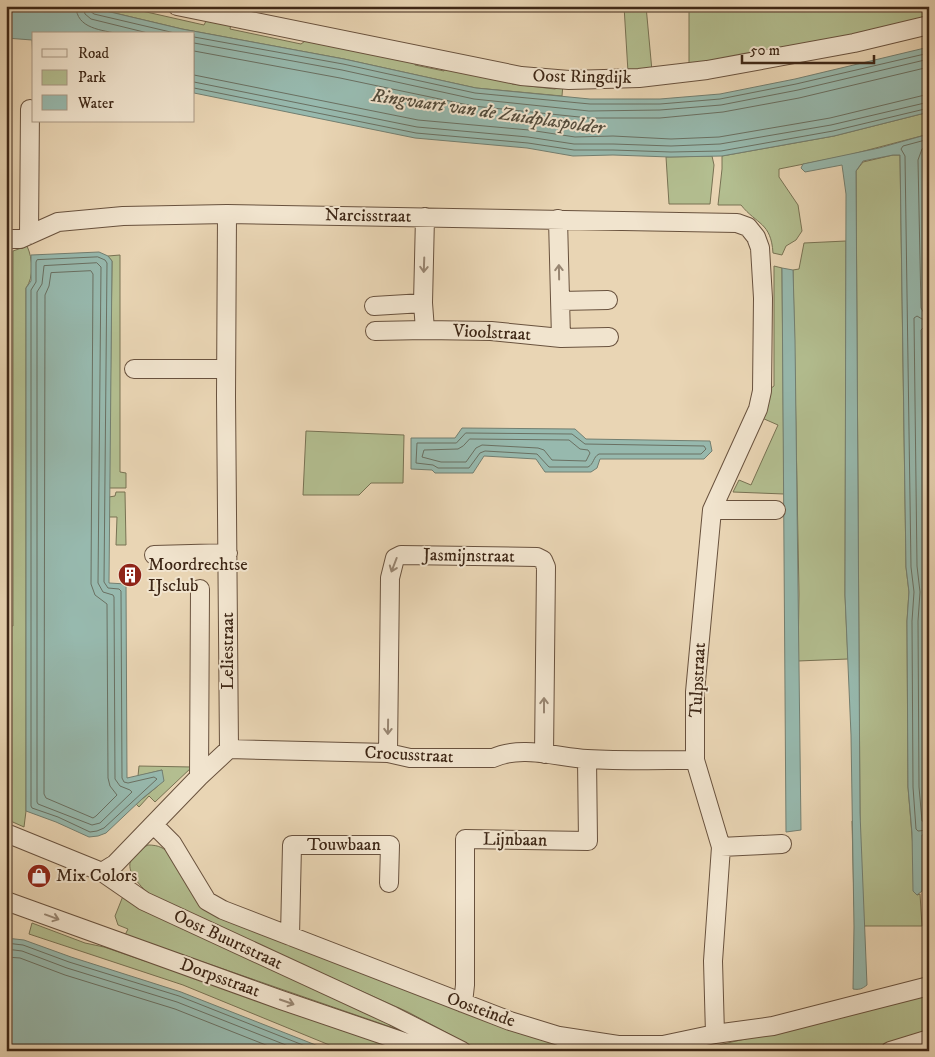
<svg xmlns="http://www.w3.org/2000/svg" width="935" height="1057" font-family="'IM FELL DW Pica',serif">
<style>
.green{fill:#b3be90;stroke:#787253}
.water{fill:#97b9ae;stroke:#737f71}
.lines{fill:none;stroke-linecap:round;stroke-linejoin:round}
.shore{stroke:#6a7062;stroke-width:1}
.minor-casing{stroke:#69523e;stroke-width:20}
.minor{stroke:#f1e4ce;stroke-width:18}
.oneway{stroke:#988672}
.labels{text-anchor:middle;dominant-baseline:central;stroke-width:4;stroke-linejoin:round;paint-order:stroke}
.street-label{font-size:18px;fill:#3e2716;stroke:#f1e4ce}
.poi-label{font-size:18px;fill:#3e2716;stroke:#f1e4ce;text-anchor:start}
.water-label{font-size:19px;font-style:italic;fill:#544c3c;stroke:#f1e4ce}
</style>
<rect width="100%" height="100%" fill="#e9d5b4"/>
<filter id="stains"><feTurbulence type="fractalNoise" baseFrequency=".004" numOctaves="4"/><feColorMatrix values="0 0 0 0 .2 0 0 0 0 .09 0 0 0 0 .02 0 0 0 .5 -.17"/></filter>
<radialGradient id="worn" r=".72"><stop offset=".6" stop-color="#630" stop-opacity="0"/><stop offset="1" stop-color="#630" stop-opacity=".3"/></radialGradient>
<path class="green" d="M85,6H120L204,25L207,19L231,24L230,29L301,44L308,39L416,59L415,65L444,71L446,65L506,77L512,84L555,89L563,84L562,96L476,88L344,59L182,29Z
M624,6H646L652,71L628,72Z
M689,6H929V22L689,68Z
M929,112V134L849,155L779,169V177L798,205L802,231L796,240L786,246L782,255L773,253C771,222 757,225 741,205H718L722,169V156L834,136Z
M929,147V440L923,160Z
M893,155H900L906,567L909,592L907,621L908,787L917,895L920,894L922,926H857L854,904L852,821L860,820L856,171L863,162Z
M712,156L714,165L710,204H669L666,157Z
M846,241L845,595L848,659L798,661L799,594L793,270L799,269L804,243Z
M27,246C33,259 34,277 26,288V811L24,827L6,819V625L13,626V251Z
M120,255V472L126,473V488H109L112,261L108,256Z
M774,266L782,268L784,494L733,492L739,480L751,485L778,425L762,418L767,391L774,386Z
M306,431L404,435L403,483H371L359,495H303Z
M116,492H125L126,545H116L117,517H109V497L115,496Z
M139,766L192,767L155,802L149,796L139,807L136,804L158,786L162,770L138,776Z
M148,845C159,845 164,848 171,855L198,901L609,1051H481L408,1012L152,897C132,878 116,861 148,845Z
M123,896L409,1029L408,1033L125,935L128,929L118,925L115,916Z
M32,923L85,943L104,947L145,961L147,956L411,1051H344L183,985L29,934Z
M929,993V1034L876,1051H706V1048L836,1018Z"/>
<path class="water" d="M6,6H85L182,29L344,59L476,88L590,99H660L720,94L795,79L929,47V112L834,136L722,156L670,157L613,155L573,156L527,148L415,138L194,93V34H34L33,60L32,40L6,38Z
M929,134V147L923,160L929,440V835H922V891L917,895L913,891L912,833L908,787L907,621L909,592L906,567L900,155H893L863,161L856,171L860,813L867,985C862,989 859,990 853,989L854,927L851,735L845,595L846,194L842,165L805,172L801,168L803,164L879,148Z
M99,252L108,256L112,261L109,583L126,584L127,778L162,770L164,781L143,798L106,833L98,836L89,837L56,822L26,811V288L31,281V255Z
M782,268L793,270L795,340L801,830L786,832Z
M462,428L575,429L586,439L710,441L712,451L704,459H600L597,468L591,472H545L536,459L484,456L473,473H435L432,470L411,469V438H455Z
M6,938L24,940L71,957L181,992L331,1051H6Z"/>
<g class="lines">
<path class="shore" d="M76,6C76,29 102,30 120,34
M83,6L85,14L91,19L152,34
M89,6L90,11L94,14L179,34
M194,37L343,64L475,93L590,104H660L720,99L796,84L929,53
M194,43L342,70L474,99L589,111L660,110L721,105L798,90L929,59
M194,51L340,78L473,106L589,118H660L723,112L799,98L929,67
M194,75L418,120L529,130L575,137L613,136L671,139L719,137L830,118L929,94
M194,82L417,127L528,137L574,144H613L671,146L720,144L831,125L929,102
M194,88L416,133L528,143L574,150H613L671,152L721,151L833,131L929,108
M929,139L903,146L901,149L905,156L911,567L914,592L912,621L913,787L916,829L918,831L929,830
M929,146L922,149L918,160L921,308L924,313L929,314
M98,257L105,260L107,263L104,582L108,588L119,589L121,591L122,778L124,782L128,783L154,777L157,779L104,828L97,831L90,832L58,817L32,808L31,806V290L36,282V262L37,260Z
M97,263L101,267L98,583L103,592L113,595L114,597L115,779L120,786L130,790L132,792L100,823L92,825L38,804L37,802V292L42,284L44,266Z
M91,271L93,274L91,584L95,595L107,604L108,778L110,786L117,795L96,816L93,818L46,798L44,794L45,295L49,286L51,273Z
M929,321L922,319L917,316L914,318L917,566L920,592L918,621L919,787L922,821L929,823
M929,328H923L921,330L925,566L928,592L925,621L927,787L929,815
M466,433L572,434L585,444L704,446L706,449L701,454H599C593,457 594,464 588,467H549L537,454L485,451L480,453L469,468H438L433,465L416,463L417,443H456Z
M470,439L569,440L580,449L588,450L590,453L586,461L552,460L544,450L538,448L482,445L476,448L466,462H441L422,457L424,450L458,449L463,446Z
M6,943L23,945L69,962L179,996L318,1051
M6,949L22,951L67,968L177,1002L301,1051
M6,957L20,958L65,975L175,1009L281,1051"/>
<g class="minor-casing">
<path id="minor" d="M177,6L521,76L569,80L639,78L707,70L854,43L929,25
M227,214L226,396L229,749
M558,219L561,338
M29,235L30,109
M6,239H20L58,222L123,216L227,214L737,223L748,227L756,237L760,248L763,298L762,391L758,409L712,510L695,692V760L721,847L713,961L715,1034
M560,301L608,300
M374,306L423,303
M425,330L423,303L425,217
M375,331L425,330L491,331L561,338L609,337
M134,369H226
M712,510H776
M154,555L228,553
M388,753L390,578L395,558L401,555L537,557L543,560L546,567L544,754
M199,777L200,589
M154,825L172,843L207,901L223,910L510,1021L559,1036L618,1045H663L715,1034L773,1026L929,986
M6,833L102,872L144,901L393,1016L462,1051
M721,847L782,844
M102,872L115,864L199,777L229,749L388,753L410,758H493C521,745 557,757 587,759C623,761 659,760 695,760
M6,901L281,1000L413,1045L434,1051
M290,936L292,845H390L389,883
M463,1003L465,985V839L588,841L587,759
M890,1051L929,1039"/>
</g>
<use href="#minor" class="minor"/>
</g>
<defs><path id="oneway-shaft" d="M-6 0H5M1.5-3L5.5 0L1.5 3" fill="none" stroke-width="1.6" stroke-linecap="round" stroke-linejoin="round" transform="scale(1.25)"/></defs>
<g class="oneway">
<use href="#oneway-shaft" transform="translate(424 265) rotate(92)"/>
<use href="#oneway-shaft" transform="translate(559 272) rotate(-91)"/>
<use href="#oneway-shaft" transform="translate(394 565) rotate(111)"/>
<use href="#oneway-shaft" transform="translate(544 705) rotate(-90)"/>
<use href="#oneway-shaft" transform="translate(388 727) rotate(91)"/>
<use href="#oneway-shaft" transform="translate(52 917) rotate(20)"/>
<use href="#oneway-shaft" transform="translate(287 1002) rotate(19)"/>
</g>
<defs>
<g id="building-disc" transform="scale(1.25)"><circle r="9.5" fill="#8f2418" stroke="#f1e4ce"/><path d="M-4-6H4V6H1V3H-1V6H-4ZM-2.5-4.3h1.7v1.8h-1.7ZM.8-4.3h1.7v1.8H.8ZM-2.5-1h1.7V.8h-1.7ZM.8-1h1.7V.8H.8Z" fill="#fff"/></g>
<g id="shop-disc" transform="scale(1.25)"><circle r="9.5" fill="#8f2418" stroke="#f1e4ce"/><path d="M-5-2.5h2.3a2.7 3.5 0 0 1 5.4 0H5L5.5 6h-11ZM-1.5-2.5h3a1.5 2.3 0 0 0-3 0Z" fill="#fff"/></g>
</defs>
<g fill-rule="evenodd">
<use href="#building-disc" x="130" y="575"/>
<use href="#shop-disc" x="39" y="876"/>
</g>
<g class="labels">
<g class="street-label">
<text transform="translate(582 77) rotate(1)">Oost Ringdijk</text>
<text transform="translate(368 216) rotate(1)">Narcisstraat</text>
<text transform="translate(492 333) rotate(3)">Vioolstraat</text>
<text transform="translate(469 556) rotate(1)">Jasmijnstraat</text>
<text transform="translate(228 651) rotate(-90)">Leliestraat</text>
<text transform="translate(698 680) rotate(-87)">Tulpstraat</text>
<text transform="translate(409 755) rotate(3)">Crocusstraat</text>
<text transform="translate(515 840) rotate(1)">Lijnbaan</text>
<text x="344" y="845">Touwbaan</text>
<text transform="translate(228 940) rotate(25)">Oost Buurtstraat</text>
<text transform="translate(220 978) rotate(20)">Dorpsstraat</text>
<text transform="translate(481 1010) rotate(20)">Oosteinde</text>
</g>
<g class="poi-label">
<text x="148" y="565">Moordrechtse<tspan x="148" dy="21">IJsclub</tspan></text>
<text x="56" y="876">Mix Colors</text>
</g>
<g class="water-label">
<text transform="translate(488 112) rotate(8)">Ringvaart van de Zuidplaspolder</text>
</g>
</g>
<rect width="935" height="1057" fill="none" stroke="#e9d5b4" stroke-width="25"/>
<rect x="8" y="8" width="920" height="1042" fill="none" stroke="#3e2716" stroke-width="2.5"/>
<rect x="12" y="12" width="910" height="1032" fill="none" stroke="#3e2716"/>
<rect x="32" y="32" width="162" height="90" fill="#f1e4ce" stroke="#a99884"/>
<rect x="42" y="49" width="25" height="8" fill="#f1e4ce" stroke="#a99884"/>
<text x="78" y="58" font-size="15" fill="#3e2716">Road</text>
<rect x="42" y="70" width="25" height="15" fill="#b3be90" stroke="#a99884"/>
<text x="78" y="82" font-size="15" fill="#3e2716">Park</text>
<rect x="42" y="95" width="25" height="15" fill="#97b9ae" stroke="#a99884"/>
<text x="78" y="108" font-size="15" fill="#3e2716">Water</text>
<path d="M742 55v8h132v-8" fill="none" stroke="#3e2716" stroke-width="2.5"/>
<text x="750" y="55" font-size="15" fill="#3e2716" stroke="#f1e4ce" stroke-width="4" paint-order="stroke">50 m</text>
<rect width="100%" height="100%" filter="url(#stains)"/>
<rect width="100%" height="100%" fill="url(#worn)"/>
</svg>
